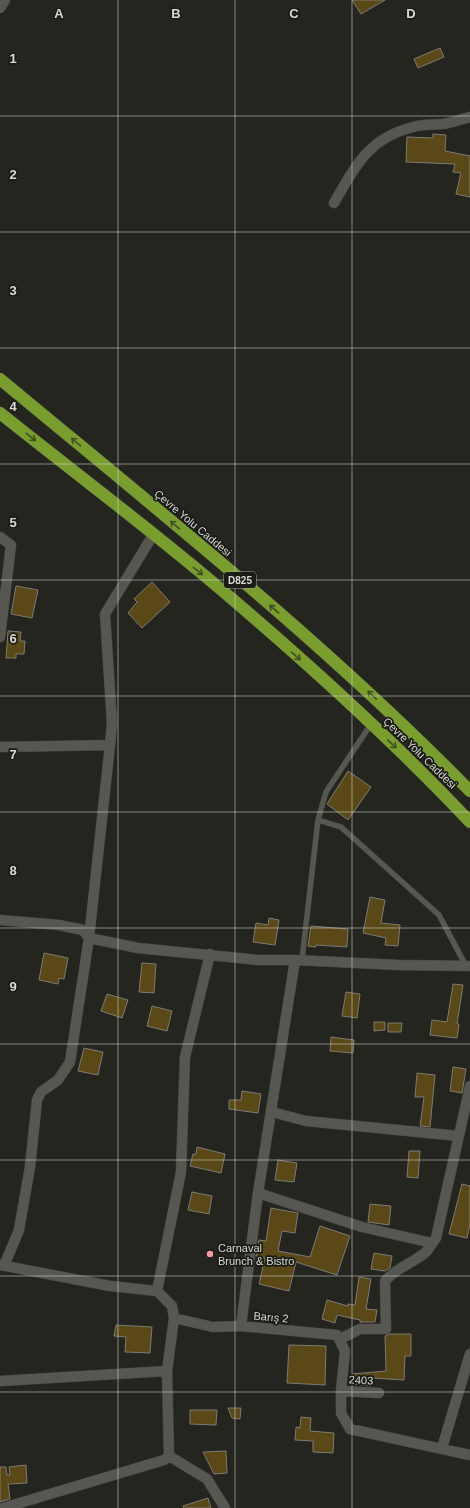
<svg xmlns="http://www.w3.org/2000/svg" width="470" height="1508" font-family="Helvetica,sans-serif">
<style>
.building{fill:#5a4917;stroke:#7c7a74}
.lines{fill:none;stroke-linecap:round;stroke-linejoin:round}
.lane-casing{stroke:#43433f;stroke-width:6}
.street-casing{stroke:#43433f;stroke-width:11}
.highway-casing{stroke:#43433f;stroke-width:13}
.lane{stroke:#575751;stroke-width:5}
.street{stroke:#575751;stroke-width:10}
.highway{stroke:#799e2e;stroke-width:12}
.oneway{stroke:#415020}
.grid{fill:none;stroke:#d8d8d4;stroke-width:1;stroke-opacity:0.55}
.poi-dot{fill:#f49aa0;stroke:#1c1c17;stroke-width:1.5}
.labels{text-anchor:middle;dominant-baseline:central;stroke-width:3.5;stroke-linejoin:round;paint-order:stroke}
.shield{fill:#1c1c17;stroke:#a0a09b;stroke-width:1}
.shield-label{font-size:10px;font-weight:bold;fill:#d8d8d4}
.street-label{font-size:11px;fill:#d8d8d4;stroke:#1c1c17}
.poi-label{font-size:11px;fill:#d8d8d4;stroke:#1c1c17;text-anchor:start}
.grid-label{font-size:13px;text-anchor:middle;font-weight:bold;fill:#d8d8d4;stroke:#1c1c17;stroke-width:3.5;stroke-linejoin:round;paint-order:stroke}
</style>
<rect width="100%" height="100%" fill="#252520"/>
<path class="building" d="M352,0H385L361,14Z
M440,48L444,57L418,68L414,59Z
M433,134L446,135L445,151L470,156V197L456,194L461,173L453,172L455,164L406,162L407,137L433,138Z
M152,582L170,602L142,628L128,613L137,602L134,599Z
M16,586L38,590L32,618L11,614Z
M8,631L21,632L20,641H25L24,654H16V658H6Z
M348,771L371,787L348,820L327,804Z
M370,897L385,900L381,923L400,925L398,946L385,945L386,938L363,933Z
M269,918L279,920L275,945L253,942L256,923L268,925Z
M311,926L348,929L347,947L316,945V947L308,946Z
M44,953L68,958L64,979L59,978L58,984L39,980Z
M142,963L156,964L154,993L139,992Z
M453,984L463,985L457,1024H459L457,1038L430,1035L432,1020L447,1022Z
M346,992L360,994L357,1018L342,1016Z
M107,994L128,1000L122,1018L101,1011Z
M152,1006L172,1011L167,1031L147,1026Z
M374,1022H385V1030L374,1031Z
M388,1023H402L401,1032H388Z
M331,1037L354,1040L353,1053L330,1051Z
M84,1048L103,1052L98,1075L78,1071Z
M453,1067L466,1069L462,1093L450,1091Z
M417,1073L435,1075L430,1127L420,1126L424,1097H415Z
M242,1091L261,1094L258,1113L229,1109V1100H241Z
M197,1147L225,1154L221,1173L190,1166L193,1154H196Z
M409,1151H420L418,1178L407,1177Z
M278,1160L297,1163L294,1182L275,1180Z
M462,1184L470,1186V1225L467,1238L449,1234Z
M192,1192L212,1196L209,1214L188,1210Z
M370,1204L391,1206L389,1225L368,1222Z
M271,1208L298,1213L295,1233L282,1231L278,1251L310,1257L320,1226L350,1236L337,1275L296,1262L289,1291L259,1284L265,1258L256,1256L259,1240L266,1241Z
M374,1253L392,1256L390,1268L385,1271L371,1269Z
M359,1277L371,1279L366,1309L377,1310L375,1322H360V1320L337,1315L335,1323L322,1319L327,1300L348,1306V1304L355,1305Z
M116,1325L152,1327L150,1353L125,1352L126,1337L114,1336Z
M389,1334H411V1356H405L404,1380L372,1378V1386L352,1384V1374L386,1371L385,1336Z
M289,1345L326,1346L325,1385L287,1383Z
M228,1408H241L240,1419L232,1418Z
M190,1410H217L216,1425L190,1424Z
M301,1417L311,1418L310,1431L334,1433L333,1453L313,1452V1441L295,1440L296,1427L300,1428Z
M226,1451L227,1473L214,1474L203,1452Z
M26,1465L27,1483L8,1484L10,1499L0,1502V1467H6L7,1475H10L9,1467Z
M208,1498L211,1508H184L183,1506Z"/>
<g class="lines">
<g class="lane-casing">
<path id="lane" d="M318,820L326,792L371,724
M302,960L318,820L341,827L439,915L466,966"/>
</g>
<g class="street-casing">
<path id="street" d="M0,8L5,0
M334,203C355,167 368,138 413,127C422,124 433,125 443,124C452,123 461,119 470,117
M0,537L11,545L0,637
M0,747L110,745
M0,920L59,925L83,930L89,938L138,948L259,960H295L399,965L470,966
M272,1112L306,1121L459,1136
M258,1193L362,1227L432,1243
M0,1265L110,1286L157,1291L172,1306L174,1318L213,1327L241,1326L337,1335L345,1351L341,1391V1413L350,1429L470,1455
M4,1266L19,1230L30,1167L37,1100L41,1092L58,1080L70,1062L89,938L110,745L112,723L105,614L153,535
M157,1291L181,1172L185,1057L210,954
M241,1326L258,1193L295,960
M340,1339L360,1329H386L385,1281C397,1267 414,1263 427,1251C430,1247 433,1242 436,1238L470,1086
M0,1381L167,1371
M341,1391L379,1393
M442,1448L470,1354
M169,1456L207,1479L225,1508
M3,1508L164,1460L169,1456L167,1371L174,1318"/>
</g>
<g class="highway-casing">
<path id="highway" d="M0,379C160,512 324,642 470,791
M0,413C70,469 142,523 211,581C301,657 389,736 470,822"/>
</g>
<use href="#lane" class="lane"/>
<use href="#street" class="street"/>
<use href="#highway" class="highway"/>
</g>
<defs><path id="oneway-shaft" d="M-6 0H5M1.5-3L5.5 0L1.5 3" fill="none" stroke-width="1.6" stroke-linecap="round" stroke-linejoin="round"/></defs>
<g class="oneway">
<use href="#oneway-shaft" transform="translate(31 437) rotate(38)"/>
<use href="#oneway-shaft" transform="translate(76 442) rotate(-140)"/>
<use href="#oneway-shaft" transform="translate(175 525) rotate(-140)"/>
<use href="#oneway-shaft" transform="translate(198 571) rotate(38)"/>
<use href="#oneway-shaft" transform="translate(274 609) rotate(-139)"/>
<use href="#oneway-shaft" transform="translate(296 656) rotate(41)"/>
<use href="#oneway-shaft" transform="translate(372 695) rotate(-136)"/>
<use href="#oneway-shaft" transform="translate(392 744) rotate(43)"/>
</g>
<path class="grid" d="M118,0V1508M235,0V1508M352,0V1508M0,116H470M0,232H470M0,348H470M0,464H470M0,580H470M0,696H470M0,812H470M0,928H470M0,1044H470M0,1160H470M0,1276H470M0,1392H470"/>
<circle class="poi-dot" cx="210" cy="1254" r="4"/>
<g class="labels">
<rect class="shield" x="224" y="572" width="32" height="16" rx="3"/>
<g class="shield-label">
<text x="240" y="580">D825</text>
</g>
<g class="street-label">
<text transform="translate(193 523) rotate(40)">Çevre Yolu Caddesi</text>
<text transform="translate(420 753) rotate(44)">Çevre Yolu Caddesi</text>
<text transform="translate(271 1317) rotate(5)">Barış 2</text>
<text transform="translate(361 1380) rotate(3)">2403</text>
</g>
<g class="poi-label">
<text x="218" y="1248">Carnaval<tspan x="218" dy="13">Brunch &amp; Bistro</tspan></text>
</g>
</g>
<g class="grid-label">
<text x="59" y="18">A</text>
<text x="176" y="18">B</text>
<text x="294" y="18">C</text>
<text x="411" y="18">D</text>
<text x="13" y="63">1</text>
<text x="13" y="179">2</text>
<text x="13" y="295">3</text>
<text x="13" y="411">4</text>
<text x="13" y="527">5</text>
<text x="13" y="643">6</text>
<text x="13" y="759">7</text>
<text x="13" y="875">8</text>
<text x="13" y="991">9</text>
</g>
</svg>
